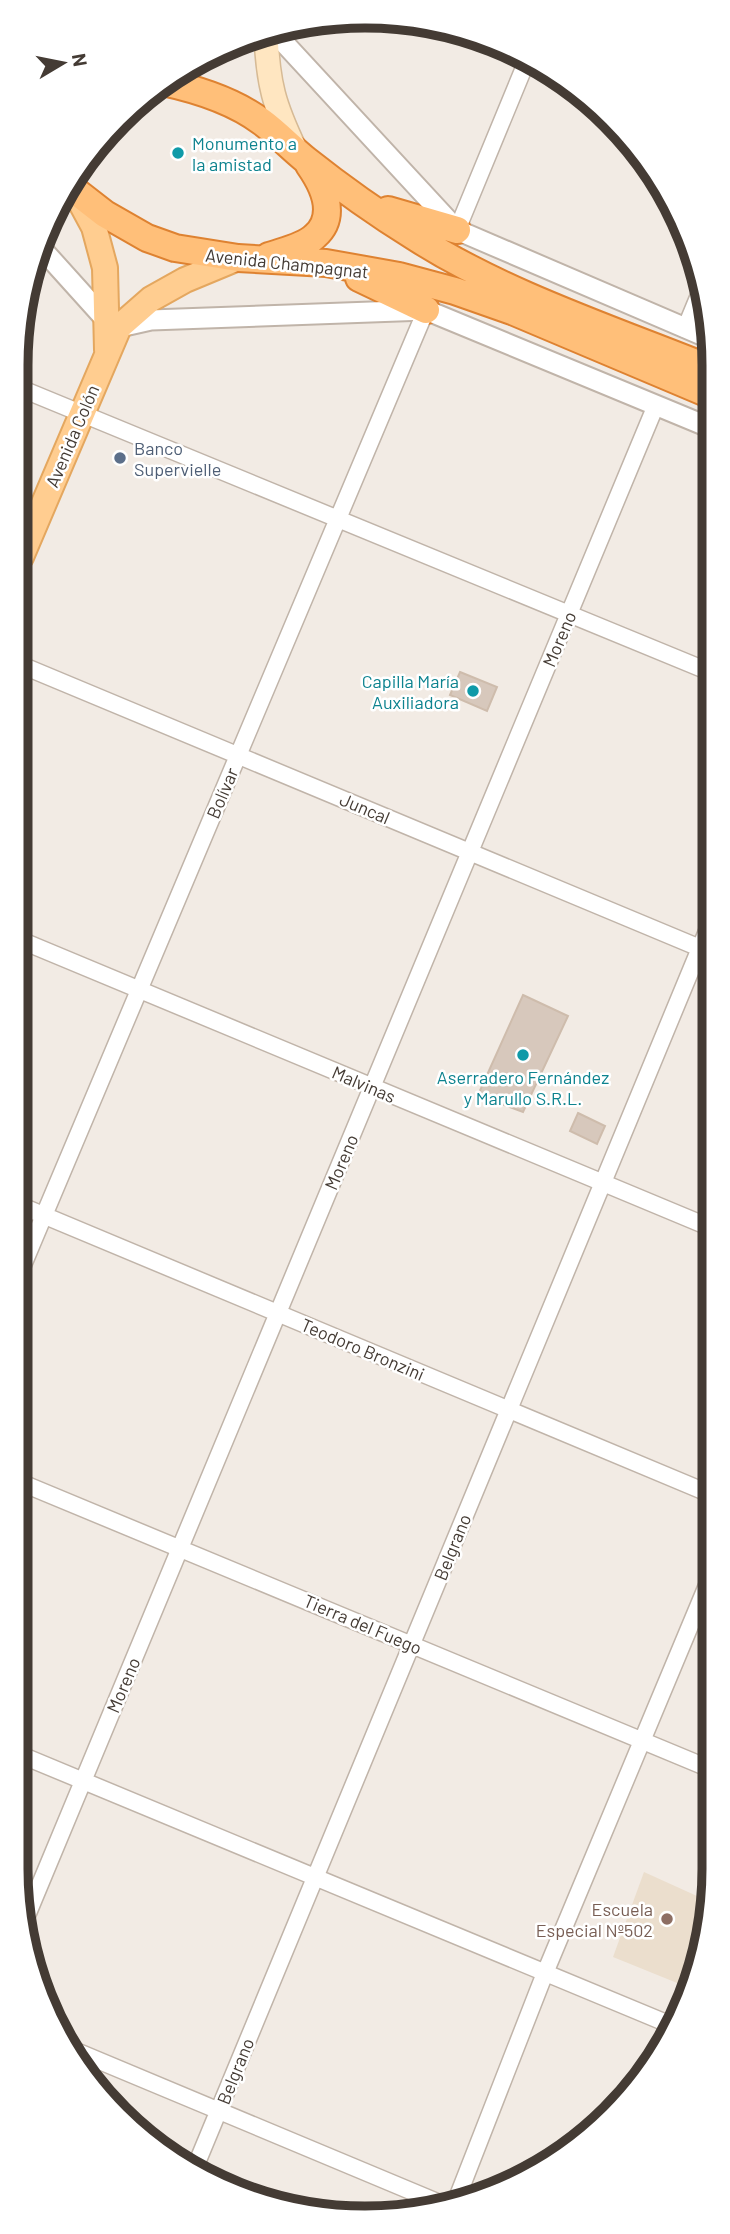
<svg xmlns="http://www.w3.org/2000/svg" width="730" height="2234" font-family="Barlow,sans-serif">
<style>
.education{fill:#ebdecd}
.building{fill:#d7c8bc;stroke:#cebcac;stroke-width:2}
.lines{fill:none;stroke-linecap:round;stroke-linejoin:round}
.minor-casing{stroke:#c0b4a9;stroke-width:19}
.tertiary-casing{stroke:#c0b4a9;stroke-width:23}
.secondary-casing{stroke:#d6ba95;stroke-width:26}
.primary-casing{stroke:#e4a75f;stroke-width:28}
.trunk-casing{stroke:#de8231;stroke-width:30}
.minor{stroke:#fff;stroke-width:16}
.tertiary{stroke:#fff;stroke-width:19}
.secondary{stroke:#ffe6c1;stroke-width:23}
.primary{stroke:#ffcd90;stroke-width:24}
.trunk{stroke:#ffbf79;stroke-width:26}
.culture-dot{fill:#0f9aa8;stroke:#fff;stroke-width:2.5}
.service-dot{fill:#5c6f8a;stroke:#fff;stroke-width:2.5}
.education-dot{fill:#8d6e63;stroke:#fff;stroke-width:2.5}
.labels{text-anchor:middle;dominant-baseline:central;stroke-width:5;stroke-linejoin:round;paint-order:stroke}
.culture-label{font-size:18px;fill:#0d838f;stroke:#fff;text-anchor:start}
.street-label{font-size:18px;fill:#443b34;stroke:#fff}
.service-label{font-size:18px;fill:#4e5e75;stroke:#fff;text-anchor:start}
.education-label{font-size:18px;fill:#785e54;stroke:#fff;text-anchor:end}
.rim{fill:none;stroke:#443b34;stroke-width:9}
</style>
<rect width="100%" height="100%" fill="#f2ebe4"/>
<path class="education" d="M644,1872L708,1901L707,1938L687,1987L613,1957Z"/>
<path class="building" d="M460,672L497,687L487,711L450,695Z
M523,995L568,1016L523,1112L478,1095Z
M578,1113L605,1126L597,1144L570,1131Z"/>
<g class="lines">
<g class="minor-casing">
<path id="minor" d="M457,230L528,58
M685,329L702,288
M22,389L710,672
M21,665L707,951
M20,940L709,1227
M19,1205L708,1493
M18,1277L426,310
M17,1481L708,1768
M16,1753L671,2025
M26,1918L656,405
M71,2049L449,2207
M194,2170L710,924
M454,2206L545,1973L708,1583"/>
</g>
<g class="tertiary-casing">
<path id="tertiary" d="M274,32L457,230L711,339
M42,249L106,320
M120,327L151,320L426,310L711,428"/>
</g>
<g class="secondary-casing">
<path id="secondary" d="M266,35C268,84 274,105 295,149"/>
</g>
<g class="primary-casing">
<path id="primary" d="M74,190L94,227L105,268L107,350
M21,557L119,327L151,299L185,280L238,258"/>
</g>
<g class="trunk-casing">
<path id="trunk" d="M163,82C196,89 234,101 262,122C277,133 291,148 306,160C340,187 378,214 415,237C502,293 614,330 711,369
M69,186L105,214L147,238L175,248L238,258L326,263L399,276L455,291L512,311L711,395
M388,210L457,230
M269,256C283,251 304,247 315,236C338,216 323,185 309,165
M359,278L426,310"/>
</g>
<use href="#minor" class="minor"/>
<use href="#tertiary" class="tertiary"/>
<use href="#secondary" class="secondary"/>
<use href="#primary" class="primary"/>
<use href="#trunk" class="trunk"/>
</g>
<g class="culture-dot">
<circle cx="178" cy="153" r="7"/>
<circle cx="473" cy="691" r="7"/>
<circle cx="523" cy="1055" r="7"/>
</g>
<circle class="service-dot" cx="120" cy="458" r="7"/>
<circle class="education-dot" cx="667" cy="1919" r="7"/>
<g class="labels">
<g class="culture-label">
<text x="192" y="143">Monumento a<tspan x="192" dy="21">la amistad</tspan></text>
<text x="459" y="681" text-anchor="end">Capilla María<tspan x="459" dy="21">Auxiliadora</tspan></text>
<text x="523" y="1077" text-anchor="middle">Aserradero Fernández<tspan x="523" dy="21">y Marullo S.R.L.</tspan></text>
</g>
<g class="street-label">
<text transform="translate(287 263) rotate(6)">Avenida Champagnat</text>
<text transform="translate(72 436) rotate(-67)">Avenida Colón</text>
<text transform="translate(559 639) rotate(-67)">Moreno</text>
<text transform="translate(222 793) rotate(-67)">Bolívar</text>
<text transform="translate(365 808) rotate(23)">Juncal</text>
<text transform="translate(364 1084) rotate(23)">Malvinas</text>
<text transform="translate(341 1162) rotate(-67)">Moreno</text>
<text transform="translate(363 1349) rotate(23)">Teodoro Bronzini</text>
<text transform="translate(452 1547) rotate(-68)">Belgrano</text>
<text transform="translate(363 1624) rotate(23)">Tierra del Fuego</text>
<text transform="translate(123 1685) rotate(-67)">Moreno</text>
<text transform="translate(235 2071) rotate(-68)">Belgrano</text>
</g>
<g class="service-label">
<text x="134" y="448">Banco<tspan x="134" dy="21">Supervielle</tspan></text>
</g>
<g class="education-label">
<text x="653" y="1909">Escuela<tspan x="653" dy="21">Especial Nº502</tspan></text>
</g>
</g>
<path d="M0 0H730V2234H0ZM365 28H365A337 337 0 0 1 702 365V1869A337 337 0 0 1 365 2206H365A337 337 0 0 1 28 1869V365A337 337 0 0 1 365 28Z" fill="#fff" fill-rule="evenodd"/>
<path class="rim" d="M365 28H365A337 337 0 0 1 702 365V1869A337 337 0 0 1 365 2206H365A337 337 0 0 1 28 1869V365A337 337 0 0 1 365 28Z"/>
<g transform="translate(63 63) rotate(80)" stroke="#ffffff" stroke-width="5" paint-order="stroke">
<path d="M0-5L12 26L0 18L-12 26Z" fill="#443b34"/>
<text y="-10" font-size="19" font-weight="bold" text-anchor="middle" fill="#443b34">N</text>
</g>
</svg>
